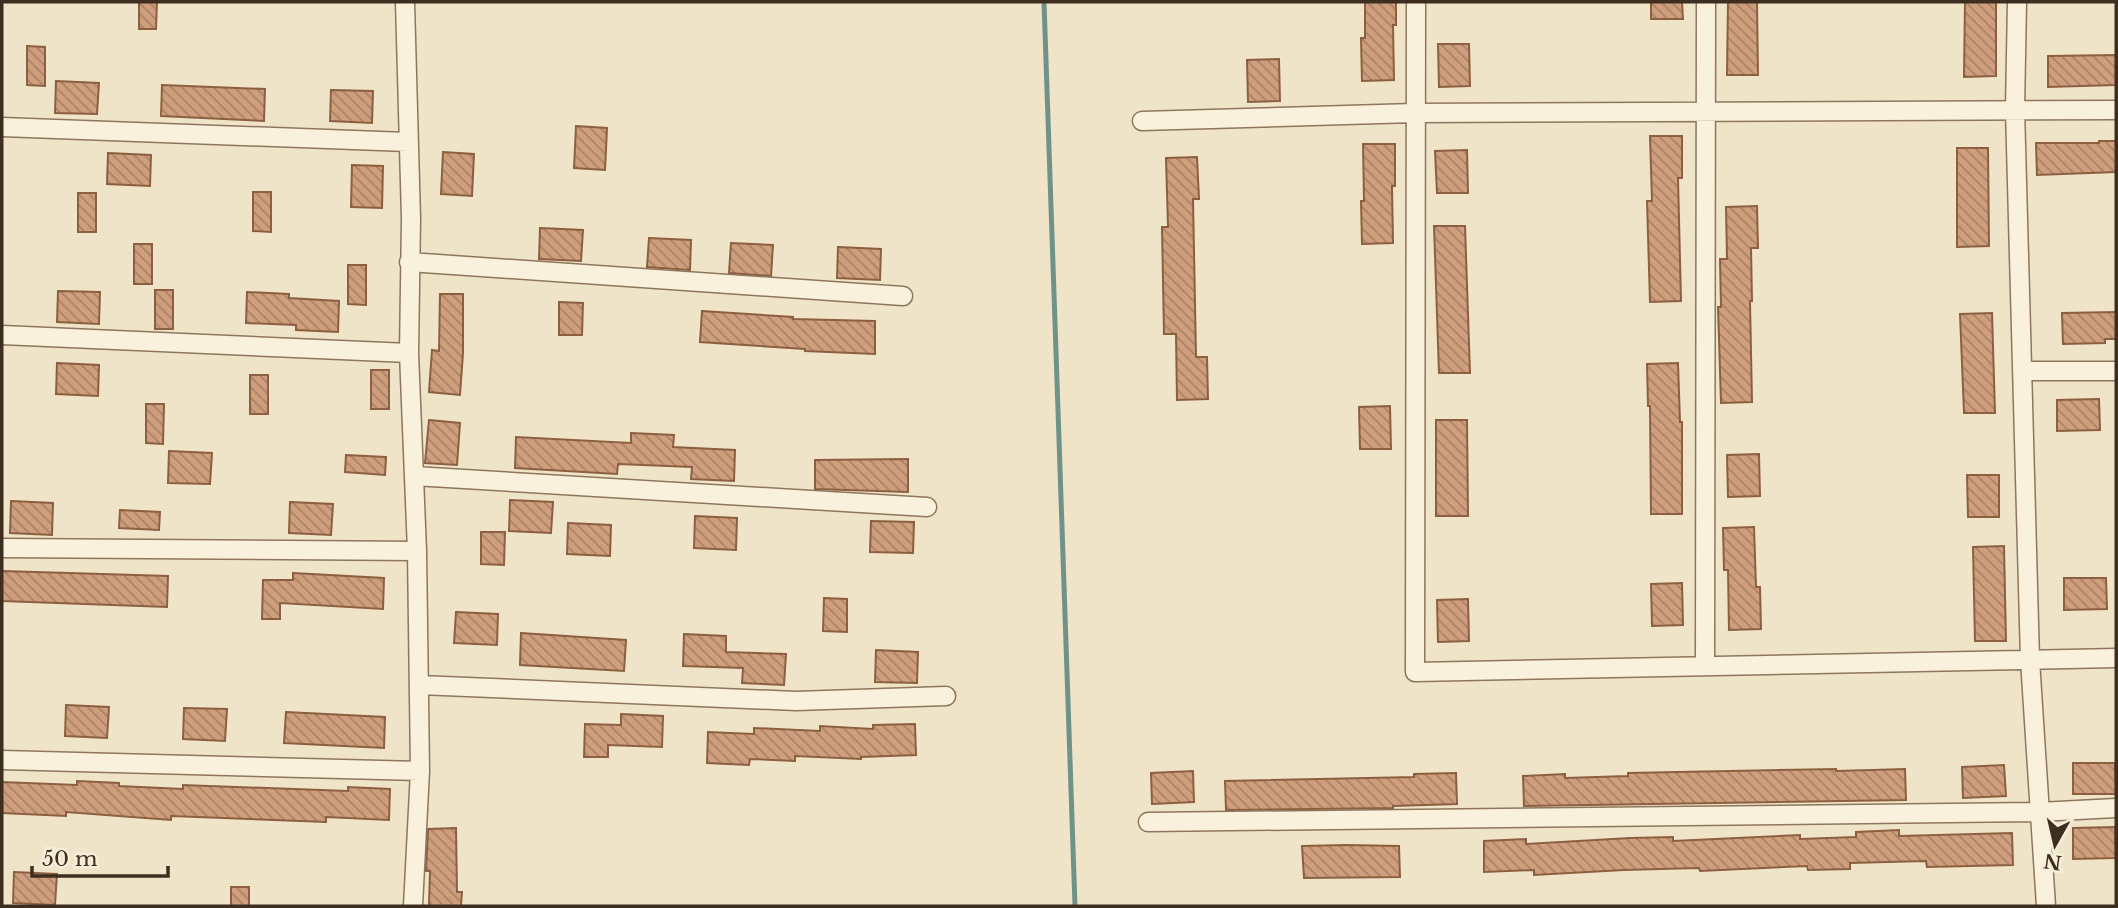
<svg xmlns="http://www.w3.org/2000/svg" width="2118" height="908" font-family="'Libre Baskerville',serif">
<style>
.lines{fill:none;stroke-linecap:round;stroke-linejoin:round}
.stream{stroke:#6f938a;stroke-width:5}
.building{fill:url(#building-back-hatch);stroke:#8d5f41;stroke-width:2}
.street-casing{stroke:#8d765c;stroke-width:21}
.street{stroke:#faf1dc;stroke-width:18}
</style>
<defs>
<pattern id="building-back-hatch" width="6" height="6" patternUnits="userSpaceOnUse" patternTransform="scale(1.75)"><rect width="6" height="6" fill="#cf9f7d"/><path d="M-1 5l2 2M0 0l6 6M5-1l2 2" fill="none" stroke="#a98266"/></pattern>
</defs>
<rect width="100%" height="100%" fill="#f0e4c8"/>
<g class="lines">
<path class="stream" d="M1044,2L1075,906"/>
</g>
<path class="building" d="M139,2H157L156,29H139Z
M1365,2H1396V25H1393L1394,80L1362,81L1361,38H1365Z
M1651,2H1682L1683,19H1651Z
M1728,2H1757L1758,75H1727Z
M1965,2H1996V76L1964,77Z
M1438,44H1469L1470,86L1439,87Z
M27,46L45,47V86L27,85Z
M2116,55V85L2048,87V56Z
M1279,59L1280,101L1248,102L1247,60Z
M56,81L99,83L97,114L55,113Z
M162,85L265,89L264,121L161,116Z
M331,90L373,91L372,123L330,121Z
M576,126L607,128L605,170L574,168Z
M1650,136H1682V178H1678L1681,301L1650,302L1647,201H1652Z
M2099,141H2116V172L2037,175L2036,143H2099Z
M1363,144H1395V186H1392L1393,243L1362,244L1361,201H1364Z
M1957,148H1988L1989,246L1957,247Z
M1467,150L1468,193H1437L1435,151Z
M443,152L474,154L472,196L441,194Z
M108,153L151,155L150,186L107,184Z
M1197,157L1199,199H1193L1196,357H1207L1208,399L1177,400L1176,334H1164L1162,227H1168L1166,158Z
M352,165L383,166L382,208L351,207Z
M253,192H271V232L253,231Z
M78,193H96V232H78Z
M1757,206L1758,248H1751L1752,301H1750L1752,402L1721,403L1718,307H1721L1720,259H1727L1726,207Z
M1434,226H1465L1470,373H1439Z
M540,228L583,230L581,261L539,259Z
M649,238L691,240L690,270L647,267Z
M731,243L773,245L771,276L729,273Z
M134,244H152V284H134Z
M838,247L881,249L880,280L837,278Z
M348,265H366V305L348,304Z
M155,290H173V329H155Z
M58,291L100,292L99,324L57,322Z
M247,292L289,294V298L339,301L338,332L296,330V325L246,323Z
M440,294H463V353L460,395L429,392L432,350L439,351Z
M559,302L583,303L582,335H559Z
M702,311L793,317V319L875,321V354L805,351V349L700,342Z
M2116,312V339H2105V343L2063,344L2062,313Z
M1992,313L1995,413H1964L1960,314Z
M57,363L99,365L98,396L56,394Z
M1678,363L1680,422H1682V514H1651L1650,406H1648L1647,364Z
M371,370H389V409H371Z
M250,375H268V414H250Z
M2099,399L2100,430L2057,431V400Z
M146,404H164L163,444L146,443Z
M1390,406L1391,449H1360L1359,407Z
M429,420L460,423L457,465L425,463Z
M1436,420H1467L1468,516H1436Z
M631,433L674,435L673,447L735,450L734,481L691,479L692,467L618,464L617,474L515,468L516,437L631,443Z
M169,451L212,453L210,484L168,483Z
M1759,454L1760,496L1728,497L1727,455Z
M346,455L386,457L385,475L345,472Z
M908,459V492L815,489V460Z
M1967,475H1999V517H1968Z
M510,500L553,502L551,533L509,531Z
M11,501L53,503L52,535L10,533Z
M290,502L333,504L331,535L289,533Z
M120,510L160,512L159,530L119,528Z
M695,516L737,518L736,550L694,548Z
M871,521L914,522L913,553L870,552Z
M568,523L611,525L610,556L567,554Z
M1754,527L1756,587H1760L1761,629L1729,630L1728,570H1724L1723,528Z
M481,532H505L504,565L481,564Z
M2004,546L2006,641H1975L1973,547Z
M2,571L168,576L167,607L2,601Z
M293,573L384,578L383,609L280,603V619H262L263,580H293Z
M2064,578H2106L2107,609L2064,610Z
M1682,583L1683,625L1652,626L1651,584Z
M824,598L847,599V632L823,631Z
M1468,599L1469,641L1438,642L1437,600Z
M456,612L498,614L497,645L454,643Z
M521,633L626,640L624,671L520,665Z
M684,634L726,636V652L786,654L784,685L742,683L743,668L683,666Z
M876,650L918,652L917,683L875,682Z
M66,705L109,707L107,738L65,736Z
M184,708L227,709L225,741L183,739Z
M286,712L385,717L384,748L284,743Z
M621,714L663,716L662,747L608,745V757H584L585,724L621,725Z
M915,724L916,755L861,757V759L795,756V761L750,759L749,765L707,763L708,732L754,734V728L820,731V726L873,729V725Z
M2073,763H2115L2116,794H2073Z
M2004,765L2006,796L1963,798L1962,767Z
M1836,769V771L1905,769L1906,800L1524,806L1523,776L1565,774V778L1628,776V773Z
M1193,771L1194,802L1152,804L1151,773Z
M1456,773L1457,804L1393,806V808L1226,810L1225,781L1414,777V774Z
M77,781L119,783V786L183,789V785L348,791V787L390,789L389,820L326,817V822L171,816V820L66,812V816L2,813V782L77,785Z
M2115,827L2116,858L2073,859V828Z
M456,828L457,892H462L461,906H429L430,871H426L428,829Z
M1899,830V836L2012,833L2013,865L1927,867L1926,861L1850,863V869L1808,870L1807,866L1700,871L1699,868L1624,870L1534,875V870L1484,872V841L1526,839V844L1630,838L1673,837V841L1800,835V839L1856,837V832Z
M1345,845L1399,846L1400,877L1304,878L1302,846Z
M14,872L57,874L55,905L13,903Z
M231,887H249V906H231Z"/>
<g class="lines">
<g class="street-casing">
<path id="street" d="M405,2L411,219L409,353L417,551L420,771L413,906
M1416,2L1415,672L2116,658
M2017,2L2015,109L2030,660L2046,906
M1142,121L1414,113L2116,110
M2,127L407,142
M409,262L903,296
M2,335L409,353
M2022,371H2116
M414,476L927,507
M2,548L417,551
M1705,666L1706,2
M419,685L796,701L946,696
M2,760L420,771
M1148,822L2039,812L2116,808"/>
</g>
<use href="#street" class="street"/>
</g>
<rect width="2118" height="908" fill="none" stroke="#3d2e20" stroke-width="7"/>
<g transform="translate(2055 845) rotate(188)" stroke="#f7eed8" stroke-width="5" paint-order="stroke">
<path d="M0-5L12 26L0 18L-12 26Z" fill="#3d2e20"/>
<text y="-10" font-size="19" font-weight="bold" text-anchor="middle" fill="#3d2e20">N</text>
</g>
<path d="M32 866v10h136v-10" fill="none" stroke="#3d2e20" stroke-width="3.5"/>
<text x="42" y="866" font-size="21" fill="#3d2e20" stroke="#f7eed8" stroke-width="5" paint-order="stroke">50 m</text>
</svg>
